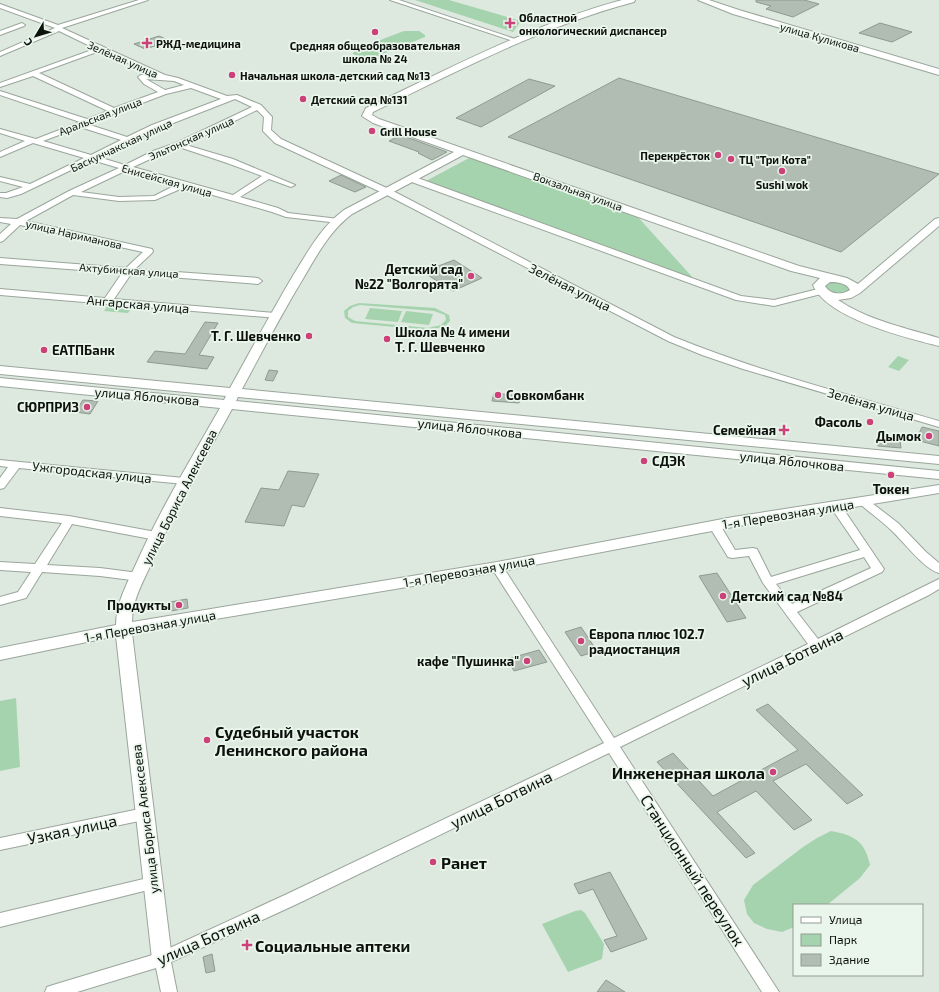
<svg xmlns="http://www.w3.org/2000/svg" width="939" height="992" font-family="'Exo 2',sans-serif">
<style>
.green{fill:#a5d3ad;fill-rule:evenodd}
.building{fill:#b1bdb3;stroke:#8e9a90}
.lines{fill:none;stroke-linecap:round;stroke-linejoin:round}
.minor-casing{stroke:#9aa59b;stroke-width:2}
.major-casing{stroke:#9aa59b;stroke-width:2}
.minor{fill:#fff;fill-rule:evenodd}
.major{fill:#fff;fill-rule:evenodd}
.poi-dot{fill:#cb4178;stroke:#eaf6ec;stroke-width:1.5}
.labels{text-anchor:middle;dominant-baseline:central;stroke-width:3.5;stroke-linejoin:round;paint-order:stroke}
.far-poi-label{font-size:11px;font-weight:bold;fill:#0e120e;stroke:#eaf6ec;text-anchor:start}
.far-street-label{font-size:11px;fill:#0e120e;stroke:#eaf6ec}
.poi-label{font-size:13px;font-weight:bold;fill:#0e120e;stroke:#eaf6ec;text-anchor:end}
.street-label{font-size:13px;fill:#0e120e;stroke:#eaf6ec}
.near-street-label{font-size:16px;fill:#0e120e;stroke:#eaf6ec}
.near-poi-label{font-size:16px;font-weight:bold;fill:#0e120e;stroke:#eaf6ec;text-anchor:start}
</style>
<rect width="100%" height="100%" fill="#dde9df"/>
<path class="green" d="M415,0H449L521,21L513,32Z
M404,31H419L425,35V37L375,57L360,58L353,54L354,50Z
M471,157L636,215L695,280L426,181Z
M836,281L848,285L851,291C842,297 833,293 825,288L826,284Z
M359,303L435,308L449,315L450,321L444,327L427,330L352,323L345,318L344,311L350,306ZM360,305L434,311L445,315L446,320L441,325L428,328L355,321L348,317V311L353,307Z
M108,305L132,307L128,313L104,311Z
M370,308L402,311L398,322L365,319Z
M406,311L433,314L429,325L401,322Z
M898,356L909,360L899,371L888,367Z
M16,698L20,767L0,771V701Z
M831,831C854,835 865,841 870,865L860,878L827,905H794V927L782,932L767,929L754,923L747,914L744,900L753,885L803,847L817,838Z
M581,910L585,913L604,944L602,959L568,972L542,924L575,911Z"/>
<path class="building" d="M756,0H804L819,4L793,17L766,9L771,6L756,2Z
M880,23L912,32L892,42L859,33Z
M159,36L170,41L145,49L134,44Z
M619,78L939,174L841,252L508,137Z
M529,79L555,86L481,127L456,118Z
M401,135L447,152L432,160L418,153L419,152L389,141Z
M341,175L366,187L355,192L329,181Z
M454,260L482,278L453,291L423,272Z
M205,322L218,323L199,355L214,357L207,369L147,362L155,351L185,354Z
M269,370L278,371L273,381L265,380Z
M494,393L520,396L519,403L492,401Z
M83,400L98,401L90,414L75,412Z
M922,427L939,431V446L916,440Z
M877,439L900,441L901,448L878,446Z
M288,471L319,474L304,507L292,505L284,526L245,522L261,488L279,490Z
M717,573L746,618L727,622L699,576Z
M187,599L188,608L171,611L170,602Z
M581,627L597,651L581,656L565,632Z
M539,650L547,662L514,671L507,659Z
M768,704L863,795L847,804L806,764L773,781L812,820L794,830L756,791L717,812L755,853L746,858L657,762L673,753L713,796L798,750L756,710Z
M610,872L647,939L611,952L604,940L617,936L593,889L579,894L574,884Z
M212,954L215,971L206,973L203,957Z
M606,980L625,992H597Z"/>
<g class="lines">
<g class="minor-casing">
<path id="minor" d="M139,0H148L62,28L165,75L178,78L227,96L237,95L261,105L272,117L271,130L281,139L391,190L674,337C760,372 850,395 939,421V427L743,369L702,355L668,341L385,194L275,143L263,131L264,117L257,110L186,145L233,159L295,185L291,187L269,179L240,197L278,208L288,213L339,219L340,221L339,223L286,217L272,212L185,187L155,200L119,201L73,195L26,221L152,249L153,251L152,253L135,269L258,278L262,281L258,284L131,274L114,299L275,313L278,314L280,316L278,318L0,295V289L105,298L122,273L0,264V258L126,268L143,252L20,225L3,241L0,242V234L11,224L0,222V218L17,219L69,191L119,168L92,160L21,194L7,198L0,197V193H6L23,187L0,181V177L30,184L84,158L33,143L0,157V152L25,141L0,133V129L36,139L80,122L0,95V91L87,119L108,111L33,76L0,87V83L89,51L90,46L59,31L0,56V52L55,28L0,8V4L58,25ZM96,48L153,75H141L138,77L144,84L158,92L114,108L39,73L94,53ZM146,79L174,81L184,85L165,90ZM191,88L221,99L152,125L127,137L87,124L166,94ZM235,99L252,107L176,143L153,151L125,165L98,157L158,129ZM80,127L121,140L91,155L43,141ZM179,147L227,163L262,176L233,195L133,167L159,155ZM127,170L178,184L154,196L119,197L81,192Z
M390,0H399L521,41L516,42Z
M22,23L25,25L24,26L0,35V31Z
M409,177H415L741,296L774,300L822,288L826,291L825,293L774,306L736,300L409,181Z
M0,460L184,478L189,481L184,484L19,468L4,488L0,489V478L8,467L0,466Z
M864,499L868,500L898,523L926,552L939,563V573C924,569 903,541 891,530C882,521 870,513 860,504L858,502L860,500Z
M836,502L840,504L884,569L882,572L797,612L818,639L939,579V589L929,595L620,747L779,992H762L609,753L297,904L171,962L177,992H161L156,968L77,992H45L47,987L53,985L159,953L287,894L604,743L491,567L493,564H501L614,738L808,644L763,583L749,556L732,558L728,557L709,526L711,523H719L735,550L753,548L757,549L771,577L860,550L830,506L832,504ZM864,557L871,568L792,604L776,584Z
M0,508L69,516L156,532L160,533L162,536L160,539L156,540L72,524L47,565L100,568L139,573L143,574L145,577L143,580L139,581L100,576L42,572L26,598L0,605V597L18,592L31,572L0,570V562L35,564L62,523L0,516Z
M144,808L149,810L151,814L149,818L144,820L0,850V838Z
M152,877L157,879L159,883L157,887L152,889L0,927V913Z"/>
</g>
<g class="major-casing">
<path id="major" d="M622,0H635L634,2C543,26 458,71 373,112L372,115L379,119L799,266L847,278L858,284L935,219L939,218V226L860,293L851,298L838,300C868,320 905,328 939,338V346C907,338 826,318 813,285L820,278L791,271L463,155L352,214C330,231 318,253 304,277C282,313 262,352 242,389L939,456V464L238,397L236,401L939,471V479L232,409C204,460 175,509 152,562C143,582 132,600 132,622L497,562L733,517L939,485V493L733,527L497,572L132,633L172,959L169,965L162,968L155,965L152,959L116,636L0,660V648L116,625C116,602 128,582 137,562C161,508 191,459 220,408L0,386V378L224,400L226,396L0,374V366L230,388C251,350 272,311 294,274C309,250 321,227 344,210L454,152L373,123L362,116L366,108C449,69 533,24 622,0ZM830,282C838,282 847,283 850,290C842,295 830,295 825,286Z
M698,0H709L739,10L939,69V75L733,14Z"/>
</g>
<use href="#minor" class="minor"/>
<use href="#major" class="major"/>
</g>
<g class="poi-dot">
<path d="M508 17h4v4h4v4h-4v4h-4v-4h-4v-4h4z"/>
<circle cx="375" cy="32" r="4"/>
<path d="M145 37h4v4h4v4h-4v4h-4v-4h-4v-4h4z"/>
<circle cx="232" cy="75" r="4"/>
<circle cx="303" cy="99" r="4"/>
<circle cx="372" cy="131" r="4"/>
<circle cx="718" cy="155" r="4"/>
<circle cx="731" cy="159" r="4"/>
<circle cx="782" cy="171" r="4"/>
<circle cx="471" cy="276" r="4"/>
<circle cx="309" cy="336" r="4"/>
<circle cx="387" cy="339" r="4"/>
<circle cx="44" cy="350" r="4"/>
<circle cx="498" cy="395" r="4"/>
<circle cx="87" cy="407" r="4"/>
<circle cx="870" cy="422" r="4"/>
<path d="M782 424h4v4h4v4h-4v4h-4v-4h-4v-4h4z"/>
<circle cx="929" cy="436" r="4"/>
<circle cx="644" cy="461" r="4"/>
<circle cx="891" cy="475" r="4"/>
<circle cx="723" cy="596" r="4"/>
<circle cx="179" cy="605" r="4"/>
<circle cx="581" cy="641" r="4"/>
<circle cx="527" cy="661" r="4"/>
<circle cx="207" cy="740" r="4"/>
<circle cx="773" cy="772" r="4"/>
<circle cx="433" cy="862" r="4"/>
<path d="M245 939h4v4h4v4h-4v4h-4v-4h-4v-4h4z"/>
</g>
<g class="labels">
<g class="far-poi-label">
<text x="519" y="17">Областной<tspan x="519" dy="13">онкологический диспансер</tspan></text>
<text x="156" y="43">РЖД-медицина</text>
<text x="375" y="45" text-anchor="middle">Средняя общеобразовательная<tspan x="375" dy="13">школа № 24</tspan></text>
<text x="240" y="75">Начальная школа-детский сад №13</text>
<text x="311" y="99">Детский сад №131</text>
<text x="380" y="131">Grill House</text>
<text x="710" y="155" text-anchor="end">Перекрёсток</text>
<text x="739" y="159">ТЦ "Три Кота"</text>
<text x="782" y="184" text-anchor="middle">Sushi wok</text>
</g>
<g class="far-street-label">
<text transform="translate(820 37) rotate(16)">улица Куликова</text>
<text transform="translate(123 59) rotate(24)">Зелёная улица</text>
<text transform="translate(100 116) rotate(-21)">Аральская улица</text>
<text transform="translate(191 138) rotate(-24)">Эльтонская улица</text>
<text transform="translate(121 145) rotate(-25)">Баскунчакская улица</text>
<text transform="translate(167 180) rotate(16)">Енисейская улица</text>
<text transform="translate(578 191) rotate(20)">Вокзальная улица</text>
<text transform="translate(74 234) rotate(13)">улица Нариманова</text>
<text transform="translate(129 270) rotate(4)">Ахтубинская улица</text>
</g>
<g class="poi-label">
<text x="463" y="269">Детский сад<tspan x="463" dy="15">№22 "Волгорята"</tspan></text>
<text x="395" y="332" text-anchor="start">Школа № 4 имени<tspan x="395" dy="15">Т. Г. Шевченко</tspan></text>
<text x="301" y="336">Т. Г. Шевченко</text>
<text x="52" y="350" text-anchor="start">ЕАТПБанк</text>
<text x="506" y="395" text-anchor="start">Совкомбанк</text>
<text x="79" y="407">СЮРПРИЗ</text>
<text x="862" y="422">Фасоль</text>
<text x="776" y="430">Семейная</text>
<text x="921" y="436">Дымок</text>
<text x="652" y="461" text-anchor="start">СДЭК</text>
<text x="891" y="489" text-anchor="middle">Токен</text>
<text x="731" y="596" text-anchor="start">Детский сад №84</text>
<text x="171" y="605">Продукты</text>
<text x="589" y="634" text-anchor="start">Европа плюс 102.7<tspan x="589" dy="15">радиостанция</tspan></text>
<text x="519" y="661">кафе "Пушинка"</text>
</g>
<g class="street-label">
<text transform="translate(570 287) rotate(27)">Зелёная улица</text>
<text transform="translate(138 304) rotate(5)">Ангарская улица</text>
<text transform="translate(147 396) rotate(5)">улица Яблочкова</text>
<text transform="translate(871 404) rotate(16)">Зелёная улица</text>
<text transform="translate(470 428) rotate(6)">улица Яблочкова</text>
<text transform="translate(792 461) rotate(6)">улица Яблочкова</text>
<text transform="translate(92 472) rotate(6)">Ужгородская улица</text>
<text transform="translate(179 497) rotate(-63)">улица Бориса Алексеева</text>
<text transform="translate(788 514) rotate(-9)">1-я Перевозная улица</text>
<text transform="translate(469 571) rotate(-10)">1-я Перевозная улица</text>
<text transform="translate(150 626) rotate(-10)">1-я Перевозная улица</text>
<text transform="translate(145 819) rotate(-97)">улица Бориса Алексеева</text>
</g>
<g class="near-street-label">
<text transform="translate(792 657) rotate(-26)">улица Ботвина</text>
<text transform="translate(501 799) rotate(-26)">улица Ботвина</text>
<text transform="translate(72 829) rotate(-12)">Узкая улица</text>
<text transform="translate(693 870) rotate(57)">Станционный переулок</text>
<text transform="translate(208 937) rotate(-24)">улица Ботвина</text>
</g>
<g class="near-poi-label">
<text x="215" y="731">Судебный участок<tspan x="215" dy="18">Ленинского района</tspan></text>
<text x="765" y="772" text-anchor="end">Инженерная школа</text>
<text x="441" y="862">Ранет</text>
<text x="255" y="945">Социальные аптеки</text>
</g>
</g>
<rect x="793" y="904" width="130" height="72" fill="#eaf6ec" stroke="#929b93"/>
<rect x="801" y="917" width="20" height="6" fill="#ffffff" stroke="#929b93"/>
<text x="829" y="924" font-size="12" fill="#0e120e">Улица</text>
<rect x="801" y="934" width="20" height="12" fill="#a5d3ad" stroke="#929b93"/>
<text x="829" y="944" font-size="12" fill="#0e120e">Парк</text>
<rect x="801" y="954" width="20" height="12" fill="#b1bdb3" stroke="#929b93"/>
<text x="829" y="964" font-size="12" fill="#0e120e">Здание</text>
<g transform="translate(36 36) rotate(232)" stroke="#eaf6ec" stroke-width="3" paint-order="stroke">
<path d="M0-3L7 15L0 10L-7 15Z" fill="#0e120e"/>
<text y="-6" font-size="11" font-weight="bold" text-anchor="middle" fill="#0e120e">С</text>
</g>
</svg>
